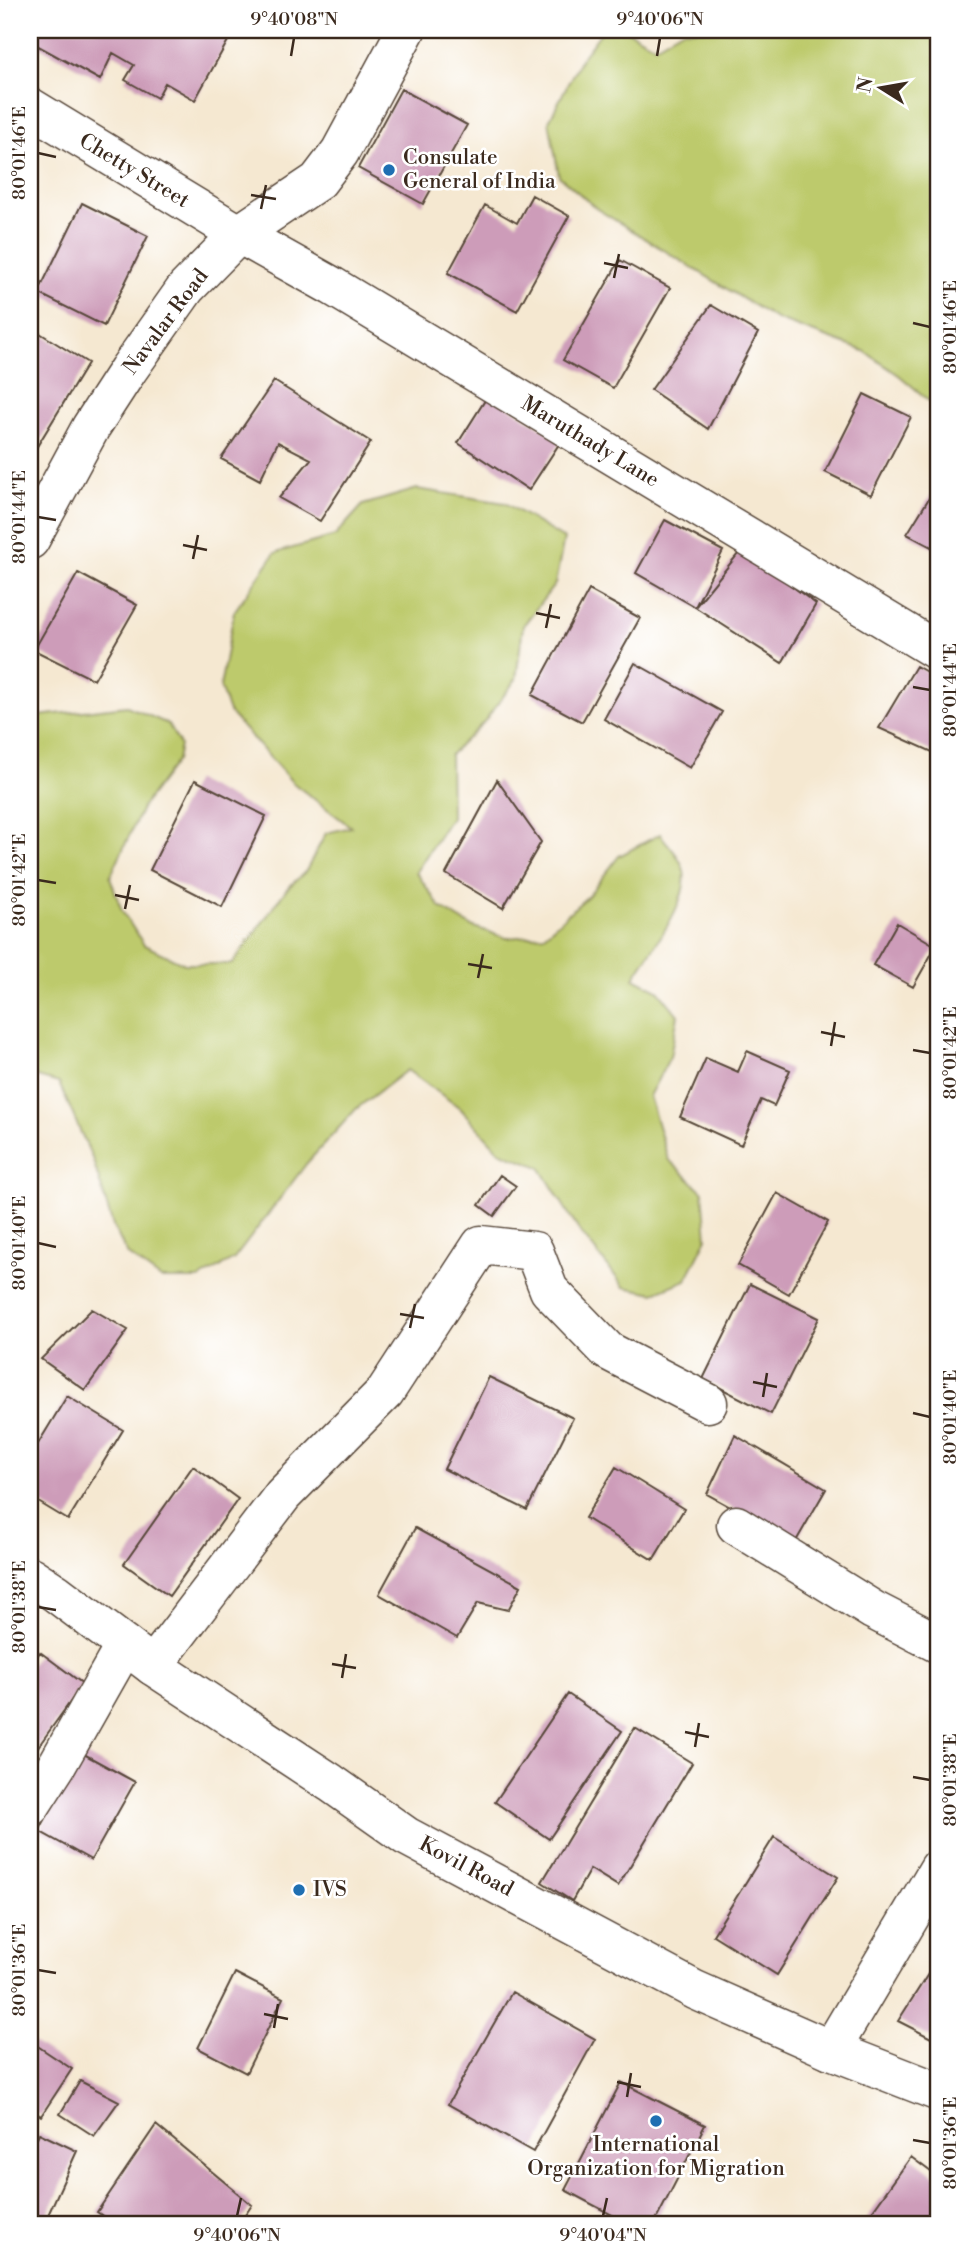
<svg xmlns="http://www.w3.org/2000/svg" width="969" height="2254" font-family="'Libre Bodoni',serif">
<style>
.green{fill:#bdca6c;stroke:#7c7a45;stroke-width:2}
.building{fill:#cd9cb9}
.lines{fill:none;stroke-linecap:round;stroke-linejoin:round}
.minor-casing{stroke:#574639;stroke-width:41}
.tertiary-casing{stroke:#574639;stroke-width:41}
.minor{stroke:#fff;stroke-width:38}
.tertiary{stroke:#fff;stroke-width:38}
.ticks{fill:none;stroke:#3b2a1e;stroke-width:2.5}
.poi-dot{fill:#1f6fb2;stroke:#fff;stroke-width:2.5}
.labels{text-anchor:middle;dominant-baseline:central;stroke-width:5;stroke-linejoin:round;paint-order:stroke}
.poi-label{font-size:21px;fill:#3b2a1e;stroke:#fff;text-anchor:start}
.street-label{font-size:21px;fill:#3b2a1e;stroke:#fff}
.neatline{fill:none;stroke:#3b2a1e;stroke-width:2.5}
.ticks-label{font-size:18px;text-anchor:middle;fill:#3b2a1e}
</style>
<rect width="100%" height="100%" fill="#fff"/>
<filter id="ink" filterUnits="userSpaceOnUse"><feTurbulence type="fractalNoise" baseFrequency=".0143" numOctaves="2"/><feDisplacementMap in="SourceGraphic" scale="14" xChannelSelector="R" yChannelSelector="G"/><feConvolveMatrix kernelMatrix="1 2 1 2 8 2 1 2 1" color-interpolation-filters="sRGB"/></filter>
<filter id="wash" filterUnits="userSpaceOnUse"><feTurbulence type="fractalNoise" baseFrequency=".00686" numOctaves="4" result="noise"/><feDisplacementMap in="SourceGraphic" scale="28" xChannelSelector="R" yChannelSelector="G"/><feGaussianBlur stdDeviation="1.57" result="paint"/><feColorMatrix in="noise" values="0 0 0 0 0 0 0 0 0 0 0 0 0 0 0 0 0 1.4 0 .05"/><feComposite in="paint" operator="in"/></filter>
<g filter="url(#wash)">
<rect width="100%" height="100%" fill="#f5e8d1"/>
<path class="green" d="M603,30H626L655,46L682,30H939V409L900,376L864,351L776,319L597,209L559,176L549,121L580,60Z
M417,489L505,503L564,539L555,584L523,626L516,679L483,723L450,755L451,817L416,872L440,907L471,926L506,938L544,935L588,896L619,856L660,834C668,845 681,857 684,871C690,902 650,951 634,978L658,990L678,1015L670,1057L649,1096L668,1159L703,1192L707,1238L686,1280L654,1293L624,1287L578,1229L540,1167L499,1151L460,1108L407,1070L356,1109L307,1163L234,1259L199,1279H161L128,1255L113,1226L93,1160L59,1083L30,1075V717L127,706L168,724L180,745L177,760L143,806L110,877L122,911L144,945L185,964H232L286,890L306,871L326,833L351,827L293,783L229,712L220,687L234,612L275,553L335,536L363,505Z"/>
<g id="blocks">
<path class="building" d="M38,30H234L195,100L165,83L157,98L125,80L134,65L113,53L100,80L31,42Z
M401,89L467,125L423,204L358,168Z
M532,195L569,216L517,311L448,273L485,205L517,223Z
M82,203L148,236L104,326L38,293Z
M620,260L670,288L613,388L563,360Z
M711,305L758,333L708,429L651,390Z
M30,327L88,363L36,448L30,444Z
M274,381L371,442L320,521L279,498L311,459L278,442L260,480L221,459Z
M489,394L561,441L529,490L458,443Z
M864,394L911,417L871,495L825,472Z
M939,482V551L907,534Z
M665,520L723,551L695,607L742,549L816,604L782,663L695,607L636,573Z
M78,573L137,605L94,680L34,650Z
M589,590L640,618L582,722L532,695Z
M635,663L722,712L690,768L604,719Z
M916,666L939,679V755L879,728Z
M195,780L266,816L222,907L150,870Z
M497,780L541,842L503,908L446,874Z
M897,923L936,946L913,987L873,965Z
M747,1051L790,1070L774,1106L761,1100L741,1145L680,1117L706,1058L738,1072Z
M500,1175L516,1186L494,1216L479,1205Z
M777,1193L828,1222L789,1294L738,1265Z
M750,1284L819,1318L771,1414L703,1379Z
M92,1309L128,1330L85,1390L41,1359Z
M489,1377L573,1418L527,1510L444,1469Z
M67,1396L123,1430L68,1520L30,1497V1457Z
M735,1435L826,1489L795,1543L707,1494Z
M193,1466L238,1499L169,1596L124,1564Z
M616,1467L684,1509L653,1560L585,1518Z
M415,1528L521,1586L508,1610L478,1603L457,1638L379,1594Z
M40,1652L83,1684L30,1758V1666Z
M568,1694L622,1731L549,1839L495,1802Z
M635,1728L692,1763L618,1886L590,1869L572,1901L542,1882Z
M82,1753L135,1782L91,1860L39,1831Z
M774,1837L838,1877L777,1975L713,1935Z
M939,1957V2042L898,2021Z
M235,1973L283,1998L246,2073L198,2048Z
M512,1992L595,2039L533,2152L448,2104Z
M30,2041L72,2069L41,2116L30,2109Z
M80,2081L119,2101L94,2136L60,2114Z
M621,2082L705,2125L654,2224H629L565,2190Z
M156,2125L252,2205L239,2224H114L97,2212Z
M39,2133L77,2151L44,2224H30V2153Z
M911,2157L939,2178V2224H863Z"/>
</g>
</g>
<g filter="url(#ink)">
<use href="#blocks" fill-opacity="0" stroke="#574639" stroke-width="2"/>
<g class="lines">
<g class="minor-casing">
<path id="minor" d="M30,107L239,234L332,286L939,652
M736,1525L873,1610L939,1644
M153,1666L283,1495L385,1392L481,1245L534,1251L549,1290L608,1351L708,1403
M30,1807L57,1765L125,1645
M831,2050L939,1868"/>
</g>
<g class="tertiary-casing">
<path id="tertiary" d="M30,540L91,427L128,370L186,288L239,234L318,181L340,152L406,30
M30,1576L56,1593L153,1666L331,1783L406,1836L695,1990L831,2050L939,2092"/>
</g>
<use href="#minor" class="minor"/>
<use href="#tertiary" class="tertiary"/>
</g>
</g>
<path class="ticks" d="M291,56L294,38M657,56L660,38M38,153L56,157M251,195L276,199M261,209L266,185M604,263L628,268M614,278L619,254M913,323L930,327M38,517L56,520M183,545L207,550M193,559L198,535M536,613L560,618M546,628L551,604M913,687L930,690M38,880L56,883M115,895L139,900M125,909L130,885M468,964L492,968M478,978L483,954M821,1032L845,1037M831,1046L835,1022M913,1050L930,1053M38,1243L56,1247M400,1314L424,1318M410,1328L415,1304M753,1382L777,1387M763,1397L767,1373M913,1413L930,1417M38,1607L56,1610M332,1664L356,1668M342,1678L346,1654M685,1732L709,1737M695,1747L699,1723M913,1777L930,1780M38,1970L56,1973M264,2014L288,2019M274,2028L278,2004M617,2082L641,2087M627,2097L631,2073M913,2140L930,2143M237,2216L241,2198M603,2216L607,2198"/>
<g class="poi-dot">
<circle cx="389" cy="170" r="7"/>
<circle cx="299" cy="1890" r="7"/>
<circle cx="656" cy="2121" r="7"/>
</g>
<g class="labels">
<g class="poi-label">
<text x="403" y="158">Consulate<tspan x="403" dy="24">General of India</tspan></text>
<text x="313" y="1890">IVS</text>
<text x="656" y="2145" text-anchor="middle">International<tspan x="656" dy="24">Organization for Migration</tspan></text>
</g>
<g class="street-label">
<text transform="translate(134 171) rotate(31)">Chetty Street</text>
<text transform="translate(166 322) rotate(-53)">Navalar Road</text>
<text transform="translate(590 442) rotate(31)">Maruthady Lane</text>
<text transform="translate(466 1867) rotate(28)">Kovil Road</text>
</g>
</g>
<rect width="969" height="2254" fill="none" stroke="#fff" stroke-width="77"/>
<g transform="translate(881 88) rotate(281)" stroke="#ffffff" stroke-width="5" paint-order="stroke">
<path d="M0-5L12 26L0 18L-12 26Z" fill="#3b2a1e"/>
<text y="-10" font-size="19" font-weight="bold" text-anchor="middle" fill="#3b2a1e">N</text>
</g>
<rect x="38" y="38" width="892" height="2178" class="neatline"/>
<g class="ticks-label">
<text x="294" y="25">9°40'08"N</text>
<text x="660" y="25">9°40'06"N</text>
<text transform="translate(19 153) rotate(-90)" y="6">80°01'46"E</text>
<text transform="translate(950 327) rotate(-90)" y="6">80°01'46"E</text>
<text transform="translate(19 517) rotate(-90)" y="6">80°01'44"E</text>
<text transform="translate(950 690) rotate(-90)" y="6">80°01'44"E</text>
<text transform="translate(19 880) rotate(-90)" y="6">80°01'42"E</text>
<text transform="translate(950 1053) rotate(-90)" y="6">80°01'42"E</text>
<text transform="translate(19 1243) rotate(-90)" y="6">80°01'40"E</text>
<text transform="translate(950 1417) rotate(-90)" y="6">80°01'40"E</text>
<text transform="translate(19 1607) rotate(-90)" y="6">80°01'38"E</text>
<text transform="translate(950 1780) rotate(-90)" y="6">80°01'38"E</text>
<text transform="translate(19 1970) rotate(-90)" y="6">80°01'36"E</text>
<text transform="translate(950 2143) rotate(-90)" y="6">80°01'36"E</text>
<text x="237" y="2241">9°40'06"N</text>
<text x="603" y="2241">9°40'04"N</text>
</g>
</svg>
